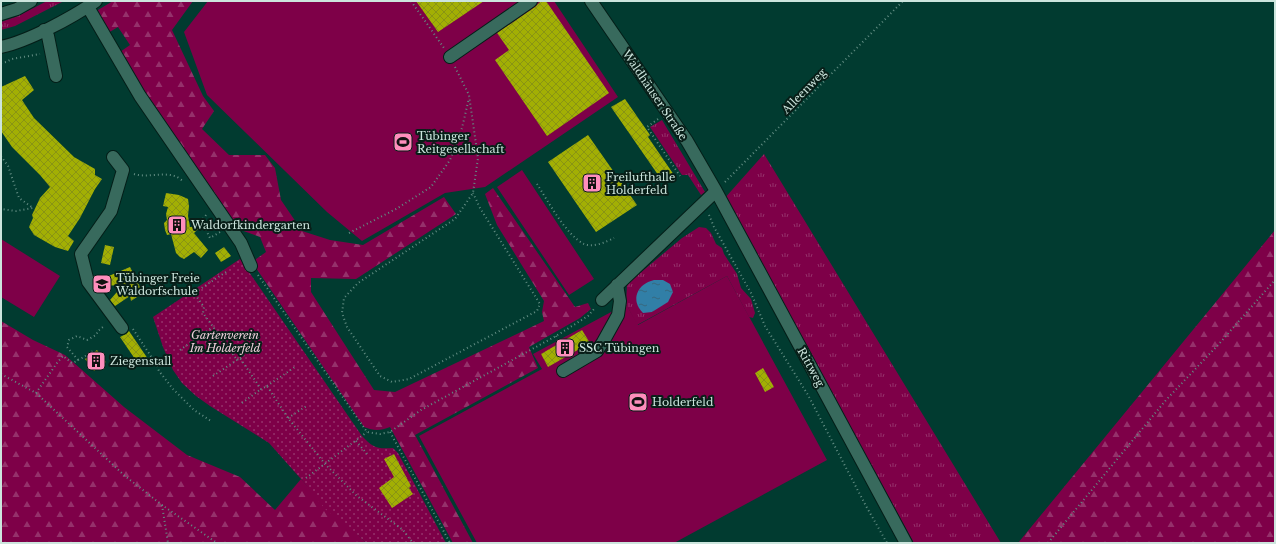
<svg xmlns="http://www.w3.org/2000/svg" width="1276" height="544" font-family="'Libre Baskerville',serif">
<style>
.grass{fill:url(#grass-tufts)}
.forest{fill:url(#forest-firs)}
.garden{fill:url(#garden-dots)}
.pitch{fill:#7e0048}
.water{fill:url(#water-ripples)}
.building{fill:url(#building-cross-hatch)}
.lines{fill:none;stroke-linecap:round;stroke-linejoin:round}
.minor-casing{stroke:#041e18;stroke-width:14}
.path{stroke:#628d83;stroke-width:2;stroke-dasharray:1 3;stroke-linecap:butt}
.minor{stroke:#386a5d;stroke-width:12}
.labels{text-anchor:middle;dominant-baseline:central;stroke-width:4;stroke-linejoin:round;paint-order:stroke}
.street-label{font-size:11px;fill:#cce5dd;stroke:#081e18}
.poi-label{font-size:11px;fill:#cce5dd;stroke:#081e18;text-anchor:start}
.park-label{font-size:11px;font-style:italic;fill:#f1d1dc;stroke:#081e18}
</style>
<defs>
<pattern id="grass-tufts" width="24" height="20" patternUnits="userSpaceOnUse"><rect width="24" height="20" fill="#7e0048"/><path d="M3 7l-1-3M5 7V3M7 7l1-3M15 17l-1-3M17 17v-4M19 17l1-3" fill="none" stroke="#95316b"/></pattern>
<pattern id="forest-firs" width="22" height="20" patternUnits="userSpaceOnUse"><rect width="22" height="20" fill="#7e0048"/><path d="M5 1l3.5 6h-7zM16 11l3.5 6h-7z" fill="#95316b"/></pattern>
<pattern id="garden-dots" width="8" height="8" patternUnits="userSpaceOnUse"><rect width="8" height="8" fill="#7e0048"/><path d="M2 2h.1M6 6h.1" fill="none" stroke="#95316b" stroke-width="1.8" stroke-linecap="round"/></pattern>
<pattern id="water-ripples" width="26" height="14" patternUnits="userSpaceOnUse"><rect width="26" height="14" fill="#317fa7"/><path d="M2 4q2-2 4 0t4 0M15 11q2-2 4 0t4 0" fill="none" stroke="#36687f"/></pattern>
<pattern id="building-cross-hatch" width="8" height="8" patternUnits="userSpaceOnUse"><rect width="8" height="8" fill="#a2af04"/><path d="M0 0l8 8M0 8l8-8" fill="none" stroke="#899414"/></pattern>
</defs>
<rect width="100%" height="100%" fill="#013b30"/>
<path class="grass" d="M47,1H64L15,26L1,30V22L18,16Z
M662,120L705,192L701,195L688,175H682L650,127Z
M764,154L1001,543H914L724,199Z
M699,227L706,228L711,233L716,244L722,248L724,254L737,274L741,288L751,299L755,313L753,318L749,317L727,276L637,325L626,304L627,284L682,238Z"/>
<path class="forest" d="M113,1H193L172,30L203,96L214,111L202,129L229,155H265L275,168L281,200L302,231L330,240L363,245L444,197L456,214L356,279L311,278V292L374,390L395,392L544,321L542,312L544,301L497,225L485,194L493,188L575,307L588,303L591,309L580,318L529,347L538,368L415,435L473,543H453L390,427C380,431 374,431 364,427L252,262L266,252L260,237L238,229L143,91L120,52L130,45L118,27L108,33L97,15L98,10Z
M1275,230V543H1018Z
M1,321L33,340L65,355L124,407L187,455L240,477L275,510L301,479L326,508L350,527L366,543H1Z"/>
<path class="garden" d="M240,259L362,436C373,448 377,449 393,448L398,453L446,543H366L349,527L325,509L301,479L269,443L210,406L196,396L182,383L173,370L163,347L153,317Z"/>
<path class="pitch" d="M208,1H554L618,97L485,187L445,193L362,241L327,212L207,95L184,32Z
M522,170L594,279L569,295L497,187Z
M1,239L60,276L34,317L1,297Z
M727,276L827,460L674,543H477L419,436L542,369L533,354L626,304L638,325Z"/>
<path class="water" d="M663,280L670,284L673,292L668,302L652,312L643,313C630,300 637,284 654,280C657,280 660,280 663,280Z"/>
<path class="building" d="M416,1H484L438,32Z
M541,1H546L609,93L547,136L495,60L509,50L497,33L535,7Z
M25,76L34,90L22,100L34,118L74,157L95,169V175L102,179L95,189L80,218L68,236L74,241L68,251L55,247L34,235L29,227L33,218L32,215L40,198L50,187L40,175L12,147L1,131V87Z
M625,99L650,135L648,137L674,175L663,182L611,107Z
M588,135L637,205L596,232L548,162Z
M166,193L179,195L188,199L189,206L188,216L190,227L201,226L194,233L208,250L201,258L194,252L184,259L180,257L176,253L171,234L167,235L165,230L164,223L167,220L166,214L168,207L163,206Z
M105,245L114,247L110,265L101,263Z
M224,247L231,256L221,262L215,253Z
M130,267L143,293L131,301L130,296L115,306L110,300L123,285L100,286L97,281Z
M582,330L590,343L548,367L541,354Z
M129,331L148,359L139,365L120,337L126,334Z
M97,350L106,362L94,371L85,359Z
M763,368L774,387L765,392L755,373Z
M394,454L411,486L409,488L413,494L392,508L379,488L394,477L384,459Z"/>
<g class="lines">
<g class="minor-casing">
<path id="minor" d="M591,1L687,141L716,191L906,543
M88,7L140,96L241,243L251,266
M1,14L17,9L31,1
M44,30L48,36L56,76
M1,47C29,41 73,17 96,1
M450,57L531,1
M113,157L123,170L111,211L81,254L88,282L122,328
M602,300L716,191
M563,371L597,351L603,342L618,315L620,301L617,285"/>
</g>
<path class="path" d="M411,1L444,48
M1,63L6,62L12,59L40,54
M455,67L469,95L478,158L473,193L455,219L358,283L344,298L342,313L347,327L380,376L392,382L409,379L537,311L540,304L480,208L473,193
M658,119L647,127L680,176
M1,156L8,166L19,198L33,208L16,211L1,209
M134,174C147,178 161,172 175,176C178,177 181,180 183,181
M725,182L903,1
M537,184C548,201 566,235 584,244C593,248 606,242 614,238
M206,215L203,219L206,230L210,238L220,232
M709,215L714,227L751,293L765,326L808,395L866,506L887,543
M349,233L396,209L431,187L450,160L462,128L469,98
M226,272L194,293L204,307L203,313L237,360L240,358L261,389L267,386L288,418L325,464L357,496L403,530L413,543
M258,275L367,432L380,434L390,432L421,410L556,336L588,316L594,309
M133,329L156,364L159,371L173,389L194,410L211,421
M556,336L560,343
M180,350L213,327
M240,358L260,344
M78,360L84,357L93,351
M1,374L36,393L125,476L162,505L217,543
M213,376L237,360
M267,386L295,367
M36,393L57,363L63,356L72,363L77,361L78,360L67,347L69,340L77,336L87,340L96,335L98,331L103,327
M242,403L261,389
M288,418L308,405
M390,432L450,543
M356,441L369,456
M306,478L367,432
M162,505L168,543
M1048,543L1166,400L1218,345L1275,280"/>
<use href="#minor" class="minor"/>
</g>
<defs>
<g id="stadium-square" transform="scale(1)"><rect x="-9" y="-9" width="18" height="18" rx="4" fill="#fe8ebc" stroke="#081e18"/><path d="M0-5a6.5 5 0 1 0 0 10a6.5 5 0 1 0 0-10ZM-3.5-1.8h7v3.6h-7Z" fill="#111"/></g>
<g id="building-square" transform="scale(1)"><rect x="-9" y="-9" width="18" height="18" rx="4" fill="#fe8ebc" stroke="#081e18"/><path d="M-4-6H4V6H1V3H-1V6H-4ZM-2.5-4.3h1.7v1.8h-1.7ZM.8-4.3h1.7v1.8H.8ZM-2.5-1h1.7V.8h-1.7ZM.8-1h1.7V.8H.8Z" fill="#111"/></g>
<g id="school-square" transform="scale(1)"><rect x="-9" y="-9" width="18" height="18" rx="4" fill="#fe8ebc" stroke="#081e18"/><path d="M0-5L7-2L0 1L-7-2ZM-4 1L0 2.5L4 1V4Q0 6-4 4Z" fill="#111"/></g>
</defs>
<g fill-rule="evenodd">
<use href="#stadium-square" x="403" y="142"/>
<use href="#building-square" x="592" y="183"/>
<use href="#building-square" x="177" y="225"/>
<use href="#school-square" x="102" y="284"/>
<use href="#building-square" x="565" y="348"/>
<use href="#building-square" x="96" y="361"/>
<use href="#stadium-square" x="638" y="402"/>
</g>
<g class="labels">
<g class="street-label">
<text transform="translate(804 91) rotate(-46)">Alleenweg</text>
<text transform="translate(655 95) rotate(56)">Waldhäuser Straße</text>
<text transform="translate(811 367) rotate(61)">Rittweg</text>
</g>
<g class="poi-label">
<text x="417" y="136">Tübinger<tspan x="417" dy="13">Reitgesellschaft</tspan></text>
<text x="606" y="177">Freilufthalle<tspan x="606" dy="13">Holderfeld</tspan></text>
<text x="191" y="225">Waldorfkindergarten</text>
<text x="116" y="278">Tübinger Freie<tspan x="116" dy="13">Waldorfschule</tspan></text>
<text x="579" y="348">SSC Tübingen</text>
<text x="110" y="361">Ziegenstall</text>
<text x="652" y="402">Holderfeld</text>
</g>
<g class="park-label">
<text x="225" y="335">Gartenverein<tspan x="225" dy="13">Im Holderfeld</tspan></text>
</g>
</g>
<rect width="1276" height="544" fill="none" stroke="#cce5dd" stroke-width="4"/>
</svg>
